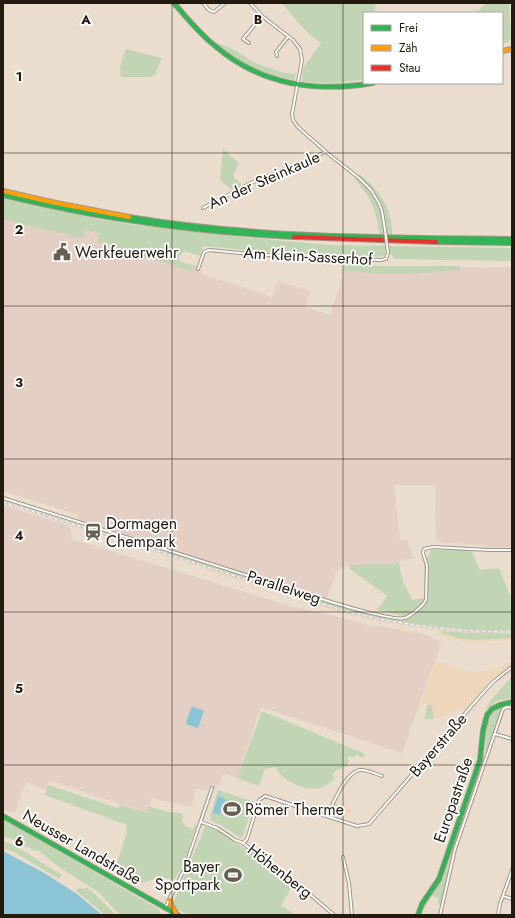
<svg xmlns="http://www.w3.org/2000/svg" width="515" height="918" font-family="Jost,sans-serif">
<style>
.industrial{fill:#e4cfc4}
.built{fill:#edd6bb}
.green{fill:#c1d5b5}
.water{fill:#8bc4d5}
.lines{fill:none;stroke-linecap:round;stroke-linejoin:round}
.street-casing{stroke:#a09689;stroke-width:4}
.fast-casing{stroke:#a09689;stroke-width:6}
.slow-casing{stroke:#a09689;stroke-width:6}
.jam-casing{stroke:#a09689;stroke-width:6}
.street{stroke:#fcfaf8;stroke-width:2}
.fast{stroke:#30b455;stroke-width:4}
.slow{stroke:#ff9f0a;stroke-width:4}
.jam{stroke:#e5322d;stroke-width:4}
.rail-casing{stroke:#d2cec9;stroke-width:2.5}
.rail{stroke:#fff;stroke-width:1;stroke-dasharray:3;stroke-linecap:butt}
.street-bridge-casing{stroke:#a09689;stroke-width:4;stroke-linecap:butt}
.street-bridge{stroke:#fcfaf8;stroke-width:2}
.grid{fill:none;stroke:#231a0f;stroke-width:1;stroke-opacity:0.55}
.labels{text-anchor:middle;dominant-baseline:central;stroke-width:3.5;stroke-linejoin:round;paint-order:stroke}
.street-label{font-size:16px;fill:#231a0f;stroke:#fff}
.poi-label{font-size:16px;fill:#231a0f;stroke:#fff;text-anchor:start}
.grid-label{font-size:13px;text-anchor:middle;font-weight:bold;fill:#231a0f;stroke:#fff;stroke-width:3.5;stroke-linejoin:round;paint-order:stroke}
</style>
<rect width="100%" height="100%" fill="#ebddcd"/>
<path class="industrial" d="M3,219L32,227L48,229L82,238L84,230L99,234L98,242L191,270L192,267L202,270L201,273L205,275L272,297L278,281L310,291L305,307L330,315L346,266L383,269L512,267V547H488L485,545L436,542L435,485H394L400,540H408V544L414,558L400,561L394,564L342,566L337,571L327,597L326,599L77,519L78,515L3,491Z
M3,505L70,526L72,539L290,606L347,619L373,627L374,625L429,635L434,639L441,641L440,647L402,753L261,707L237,778L224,773L220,785H217L215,789H206L204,791L196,788L191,807L152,798L146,813L49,780L46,790L26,782L14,814L3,809Z"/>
<path class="built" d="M207,567L324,604L369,616L440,628L472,630L512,631V634H503L441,631L453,637L474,640L512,638V640L465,642L446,637L439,633V631L369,620L324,608L205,570Z
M435,661L460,669L475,672L494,670L512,661V664L490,682L465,709L462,707L451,714L433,719H432L434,717L429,704H421Z
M334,802L353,809L351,813H347L345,818L330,814Z"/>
<path class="green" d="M282,3H376L374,13H364V80L335,83L302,82L303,68L321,43C305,32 294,18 282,3Z
M486,3H509L511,36L509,42L502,44V13H476Z
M217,43L233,49L255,63L285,73L296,74L294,80C287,78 279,78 272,76C252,69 233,58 217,43Z
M126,49L162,58L155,75L149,77H121L120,66Z
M223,149L239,163L233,176L242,185L232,191L220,180Z
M359,174C378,188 393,209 392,234L379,235C376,210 372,198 354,179Z
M3,198L99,219L136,225L212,234L329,245L512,248V261L395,259L386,249L385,255L378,257C320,257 262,252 203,246L200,256L184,251L179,256V259L181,262L196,266L195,268L192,267L191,271L98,242L99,234L85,230L82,238C56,231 29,227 3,219Z
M345,263L378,266H460V270L406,274H374L347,270L343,274Z
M431,550H471L480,570L499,568L512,600V631L472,630L440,628L369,616L324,604L167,554L168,551C246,576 323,606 405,619L408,617L377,610L387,596L350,569V565L394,564L399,562C401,577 405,588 413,600L425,598L424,564Z
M440,631L470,633L512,634V638C487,639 462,644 440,631Z
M512,676V698L497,701L485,710L488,704Z
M428,704L431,705L434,717L433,719H424Z
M504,707L456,842L441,904L439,905L438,903L439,898L432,896L424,909L426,912H425L423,909L443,877L485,755L486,727L489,718L493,712L499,708Z
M262,711L363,753L365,755L363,758L357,755L354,758L349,756L347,758L349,761L346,767H342L340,769L336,770L332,775L335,778C320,795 299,789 283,777C280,775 278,770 275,767L265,769L259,786L237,778Z
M48,785L118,808L120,805L146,813L149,806L168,812L180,813L183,815L182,822L185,824V826L193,829L196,821V826C190,841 185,868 174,880L162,877L142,883L139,882L140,880L116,866L127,831L126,830L127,825L45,795Z
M218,790L254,802L242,839L221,825L210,820L211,816H210Z
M3,819L157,908L160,911V915H120L97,891L59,867L39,851L33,850L9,838L3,837Z
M205,826L217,830L247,850L293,885L281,906L296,915H188L177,909L173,904Z
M3,841L12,844L62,875L59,879L14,852L3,848Z
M87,888L97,896L116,915H105L76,891L77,889Z"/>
<path class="water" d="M192,706L204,711L198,728L188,725L186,722Z
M218,796L227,800L224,802L226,804V808L222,807L220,815L213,813Z
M3,851L46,874L77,894L102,915H3Z"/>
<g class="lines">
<g class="street-casing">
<path id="street" d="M203,3L209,10L214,12L225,3
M250,3L262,16L293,40L300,49L302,60L292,114L293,120L298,127L326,152L359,178L371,190L379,203L382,211L385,230
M249,43L243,39L262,16
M277,56L276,52L288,37
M203,208L251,183L326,152
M198,269L204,252L209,250C266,256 323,259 381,260L386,259L388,253
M3,498L331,602C344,606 395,621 405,618C412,615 423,606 426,600L427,566L423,553L424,549L433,547L489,550H512
M495,734L512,739
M328,816C332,804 346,772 360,770C367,769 375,774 382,776
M201,822L217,828L235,840L243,843
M243,843L247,839L259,800L265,796L357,826L369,824L482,694L493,682L512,667
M243,843L277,871L305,890L334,915
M343,857L349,883L352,915
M503,896L512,899
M165,908L184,870L212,788
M440,915L455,849L503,709L507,707L512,708
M498,915L500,904L512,870"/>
</g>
<g class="fast-casing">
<path id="fast" d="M174,3C187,18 199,33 214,45C260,85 315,93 373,83
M3,195C45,205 86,214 128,220C183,229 239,234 294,237
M129,217C255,238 384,238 512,239
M436,242L512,243
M3,816L178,915
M418,915L422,904L439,879L480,760L483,731L487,715L492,709L500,705L512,702"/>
</g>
<g class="slow-casing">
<path id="slow" d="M502,51L512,49
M3,191L56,203L129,217
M170,900L172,907L176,913"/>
</g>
<g class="jam-casing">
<path id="jam" d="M294,237L436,242"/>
</g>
<use href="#street" class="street"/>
<use href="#fast" class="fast"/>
<use href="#slow" class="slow"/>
<use href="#jam" class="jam"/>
<g class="rail-casing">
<path id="rail" d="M3,502L345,611C400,625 455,632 512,632"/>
</g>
<use href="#rail" class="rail"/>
<g class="street-bridge-casing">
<path id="street-bridge" d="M385,230L388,253"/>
</g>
<use href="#street-bridge" class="street-bridge"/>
</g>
<path class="grid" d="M172,3V915M343,3V915M3,153H512M3,306H512M3,459H512M3,612H512M3,765H512"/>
<defs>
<g id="civic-bare" transform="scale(1.38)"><path d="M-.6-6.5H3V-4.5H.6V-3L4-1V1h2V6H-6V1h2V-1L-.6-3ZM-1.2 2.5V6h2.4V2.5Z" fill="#695e52" stroke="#fff" stroke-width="2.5" paint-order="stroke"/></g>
<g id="station-bare" transform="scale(1.38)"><path d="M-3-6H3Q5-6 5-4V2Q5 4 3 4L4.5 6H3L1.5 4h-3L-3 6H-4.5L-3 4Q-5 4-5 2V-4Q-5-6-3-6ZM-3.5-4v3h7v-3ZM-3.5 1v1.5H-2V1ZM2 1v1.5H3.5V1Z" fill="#695e52" stroke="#fff" stroke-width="2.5" paint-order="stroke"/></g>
<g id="stadium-bare" transform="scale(1.38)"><path d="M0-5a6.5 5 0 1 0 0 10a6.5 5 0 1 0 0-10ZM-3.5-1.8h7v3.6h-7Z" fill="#695e52" stroke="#fff" stroke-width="2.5" paint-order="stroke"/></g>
</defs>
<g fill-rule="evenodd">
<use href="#civic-bare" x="62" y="252"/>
<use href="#station-bare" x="93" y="532"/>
<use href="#stadium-bare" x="232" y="809"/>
<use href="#stadium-bare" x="233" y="875"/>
</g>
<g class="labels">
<g class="street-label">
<text transform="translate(264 180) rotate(-24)">An der Steinkaule</text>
<text transform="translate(308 256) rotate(3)">Am Klein-Sasserhof</text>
<text transform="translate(284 587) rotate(18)">Parallelweg</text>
<text transform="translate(438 745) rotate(-49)">Bayerstraße</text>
<text transform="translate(453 800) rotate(-71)">Europastraße</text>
<text transform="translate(82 847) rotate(30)">Neusser Landstraße</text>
<text transform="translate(280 871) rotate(38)">Höhenberg</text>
</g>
<g class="poi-label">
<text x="75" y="252">Werkfeuerwehr</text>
<text x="106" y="523">Dormagen<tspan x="106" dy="18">Chempark</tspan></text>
<text x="245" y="809">Römer Therme</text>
<text x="220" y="866" text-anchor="end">Bayer<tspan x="220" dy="18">Sportpark</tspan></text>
</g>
</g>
<g class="grid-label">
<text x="86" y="24">A</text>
<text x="258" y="24">B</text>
<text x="19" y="81">1</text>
<text x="19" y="234">2</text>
<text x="19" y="387">3</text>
<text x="19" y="540">4</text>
<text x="19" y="693">5</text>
<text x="19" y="846">6</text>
</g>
<rect width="515" height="918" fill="none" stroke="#231a0f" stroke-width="8"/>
<rect x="363" y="12" width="140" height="72" fill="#ffffff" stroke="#a7a39f"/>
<rect x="371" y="25" width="20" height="6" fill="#30b455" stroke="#a7a39f"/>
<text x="399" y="32" font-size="12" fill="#231a0f">Frei</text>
<rect x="371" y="45" width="20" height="6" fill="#ff9f0a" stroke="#a7a39f"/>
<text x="399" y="52" font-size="12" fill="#231a0f">Zäh</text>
<rect x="371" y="65" width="20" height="6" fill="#e5322d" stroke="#a7a39f"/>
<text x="399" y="72" font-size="12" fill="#231a0f">Stau</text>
</svg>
